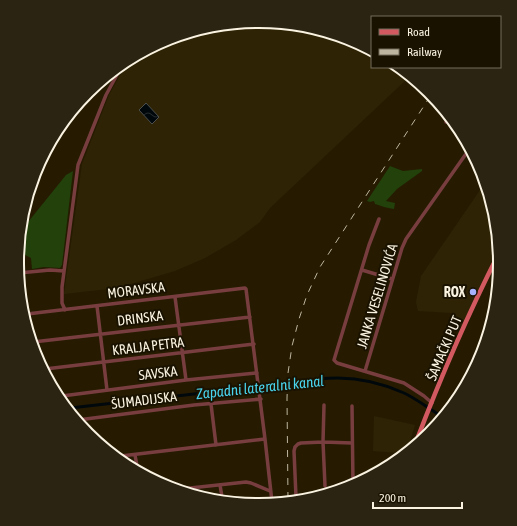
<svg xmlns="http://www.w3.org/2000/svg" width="517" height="526" font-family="'Asap Condensed',sans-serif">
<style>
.built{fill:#2e2305}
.grass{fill:#22410b}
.water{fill:url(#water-waves);stroke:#4b4e4b}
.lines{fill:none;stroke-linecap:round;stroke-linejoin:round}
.canal{stroke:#00080b;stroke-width:3}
.minor{stroke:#783e3f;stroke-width:3.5}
.major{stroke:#d35961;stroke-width:4.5}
.rail{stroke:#bdb5a0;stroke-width:1;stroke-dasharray:7 7;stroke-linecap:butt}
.poi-dot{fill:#a6b1fc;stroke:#1a1200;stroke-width:1.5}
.labels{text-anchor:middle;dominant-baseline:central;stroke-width:4;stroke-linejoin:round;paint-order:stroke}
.street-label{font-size:14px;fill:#faf3e1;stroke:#1a1200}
.poi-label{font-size:14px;font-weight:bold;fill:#faf3e1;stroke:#1a1200;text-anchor:end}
.water-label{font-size:15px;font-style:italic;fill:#49d3ec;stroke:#1a1200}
.rim{fill:none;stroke:#faf3e1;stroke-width:2}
</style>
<defs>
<pattern id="water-waves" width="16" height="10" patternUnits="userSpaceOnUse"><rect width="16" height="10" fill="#00080b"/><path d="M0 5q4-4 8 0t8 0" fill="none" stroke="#262c2e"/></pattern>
</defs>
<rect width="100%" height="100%" fill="#261b00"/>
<path class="built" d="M259,22L351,40L372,54V67H391L408,78L270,208L260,222L236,240L205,258L175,271L117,288L64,294L82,164L109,95L124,68L166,40Z
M484,184L497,250L461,328L458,318L451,313L418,311L416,302L421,276L476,196Z
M374,416L415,425L408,448L400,453L373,451Z"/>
<path class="grass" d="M390,166L403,171L422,169V171L397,189L386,201L395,203L394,209C386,208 382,206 375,204L374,201L370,202L367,201Z
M73,171L62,265L60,268L44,267L32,269L31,258L19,252L24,227L66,175Z"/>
<path class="water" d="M146,103L159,117L152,124L139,110Z"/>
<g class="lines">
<path class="canal" d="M70,408L291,383C307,380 322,378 338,378C360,378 384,384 404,393C417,399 429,409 441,416"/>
<path class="minor" d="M446,122H449
M379,219L369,245L334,360L337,363L404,383L424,396L432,403
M362,270L392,279
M19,273L50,270L64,271
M175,297L186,380
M97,306L107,390
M65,310L62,303V287L78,165L106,95L119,71
M27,314L245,288L246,289L265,439L272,502
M33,342L250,317
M45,369L254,344
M365,371L402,248L406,239L468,151
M62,396L186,380L257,373
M211,404L216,445
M324,405L323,442L325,486
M352,406L353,485
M78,420L194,405L261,399
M135,455L137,466
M121,456L265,439
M220,485L222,497
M181,489L246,482L251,483L270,491
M296,497L294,451L295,447L298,444L301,443L323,442L352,443"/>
<path class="major" d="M416,442C440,379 467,316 498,255"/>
<path class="rail" d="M288,499L287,398L288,373L292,346L299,319L307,295L320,267L431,95"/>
</g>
<circle class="poi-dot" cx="473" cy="292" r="4"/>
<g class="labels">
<g class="street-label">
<text transform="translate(136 290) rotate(-7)">MORAVSKA</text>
<text transform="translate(377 296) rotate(-73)">JANKA VESELINOVIĆA</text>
<text transform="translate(140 318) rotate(-7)">DRINSKA</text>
<text transform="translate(148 346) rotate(-7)">KRALJA PETRA</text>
<text transform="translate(444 348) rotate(-67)">ŠAMAČKI PUT</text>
<text transform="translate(158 373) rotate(-7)">SAVSKA</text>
<text transform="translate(144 400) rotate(-7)">ŠUMADIJSKA</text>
</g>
<g class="poi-label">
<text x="465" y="292">ROX</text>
</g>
<g class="water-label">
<text transform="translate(260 387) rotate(-6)">Zapadni lateralni kanal</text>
</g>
</g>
<path d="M0 0H517V526H0ZM258 28H259A234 234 0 0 1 493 262V264A234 234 0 0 1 259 498H258A234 234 0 0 1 24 264V262A234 234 0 0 1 258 28Z" fill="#2c2412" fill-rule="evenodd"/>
<path class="rim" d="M258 28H259A234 234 0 0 1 493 262V264A234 234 0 0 1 259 498H258A234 234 0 0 1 24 264V262A234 234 0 0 1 258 28Z"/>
<rect x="371" y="16" width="130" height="52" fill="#1a1200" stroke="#746c5a"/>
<rect x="379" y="29" width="20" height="6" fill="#d35961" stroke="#746c5a"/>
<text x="407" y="36" font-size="12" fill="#faf3e1">Road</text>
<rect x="379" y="49" width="20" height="6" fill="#bdb5a0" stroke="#746c5a"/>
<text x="407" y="56" font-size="12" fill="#faf3e1">Railway</text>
<path d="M373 502v6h89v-6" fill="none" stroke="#faf3e1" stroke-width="2"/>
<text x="379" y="502" font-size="12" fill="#faf3e1" stroke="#1a1200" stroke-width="3" paint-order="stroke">200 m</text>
</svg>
